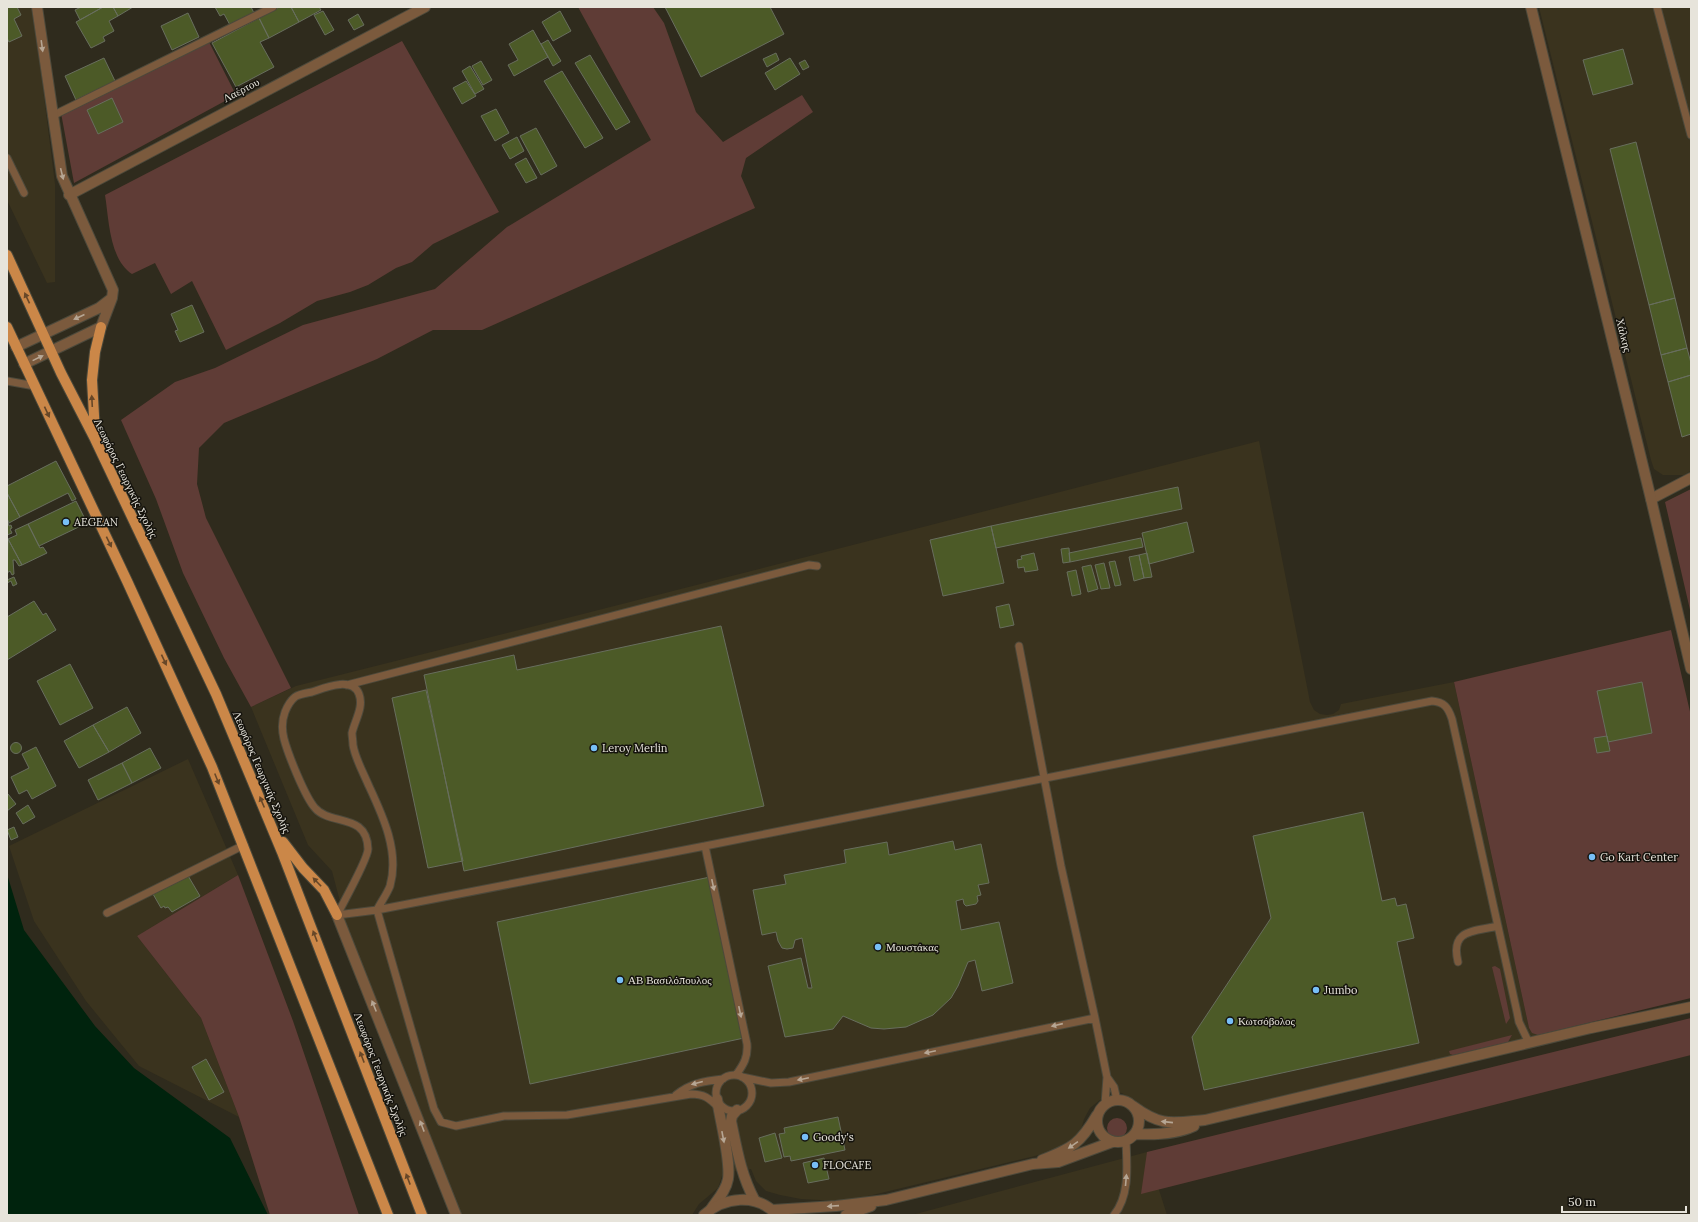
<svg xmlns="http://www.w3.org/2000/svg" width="1698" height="1222" font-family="Lora,serif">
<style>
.built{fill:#3a331e}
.green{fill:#5f3c36}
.water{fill:#00230d}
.building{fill:#4c5a27;stroke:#686e5e}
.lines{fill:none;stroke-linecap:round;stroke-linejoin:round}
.service-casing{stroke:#4c493b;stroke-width:9}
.minor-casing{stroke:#4c493b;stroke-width:12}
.tertiary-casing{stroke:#4c493b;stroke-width:12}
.primary-casing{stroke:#4c493b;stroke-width:12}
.service{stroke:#7b5a3d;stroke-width:7}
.minor{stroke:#7b5a3d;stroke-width:10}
.tertiary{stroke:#7b5a3d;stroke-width:10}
.primary{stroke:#cb8748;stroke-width:10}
.oneway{fill:#b6a694}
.oneway2{fill:#674728}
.poi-dot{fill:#77bff7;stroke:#15130d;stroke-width:1.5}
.labels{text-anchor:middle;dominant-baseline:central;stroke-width:3;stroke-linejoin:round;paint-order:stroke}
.street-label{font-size:11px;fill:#e7e4db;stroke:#15130d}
.poi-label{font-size:11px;fill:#e7e4db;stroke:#15130d;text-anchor:start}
</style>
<rect width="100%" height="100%" fill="#2f2b1d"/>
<path class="built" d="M7,7H31L42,81L55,184V282L47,283L7,200Z
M1539,7H1691V471L1684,475H1663L1654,469L1651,460Z
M1259,441L1310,702L1314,710L1320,714L1327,715L1333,714L1339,710L1341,704L1454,682L1529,1028L1530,1030L1538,1035L1189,1118L1160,1120L1122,1093L1110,1092L1090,1108L1084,1119L1081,1130L1075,1140L1064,1148L1043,1154L860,1198L838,1201L801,1199L780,1195L766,1191L756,1181L751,1169L734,1171L722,1176L718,1188L699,1204L692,1215H456L347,928L332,871L308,845L251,707L296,686L579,615Z
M188,759L238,875L137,936L201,1018L239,1117L139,1066L86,1001L34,921L9,846Z
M1147,1152L1167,1215H912Z"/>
<path class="green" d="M578,7H653L664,23L696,112L723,142L802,95L813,112L746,158L741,176L755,208L482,330H433L377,359L224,423L199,448L197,484L206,518L291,688L251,707L224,658L183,573L156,499L121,420L175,382L215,368L303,325L435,289L507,227L651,140Z
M208,40L236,95L74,183L61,113Z
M402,41L499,212L433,244L412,262L396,268L368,285L350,292L317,301L280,323L226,350L192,281L171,294L155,263L132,274C109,259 109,219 105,195Z
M1691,489V614L1665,502Z
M1671,630L1691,716V998L1538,1035L1532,1033L1529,1028L1454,682Z
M238,875L293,1021L359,1215H270L239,1117L201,1018L137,936Z
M1495,966L1500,969L1510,1018L1506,1024L1492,967Z
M1691,1018V1055L1141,1194L1147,1152Z
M1512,1035L1508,1042L1453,1055L1450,1054L1449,1051Z
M1107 1128a10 10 0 1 1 20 0a10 10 0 1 1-20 0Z"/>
<path class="water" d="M7,874L24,930L95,1026L134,1068L230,1138L268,1215H7Z"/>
<path class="building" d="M7,7H17L21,15L14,19L22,36L9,42L7,38Z
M81,7H103L80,20L75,10Z
M103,7H113L118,16L109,21L114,31L103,37L105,41L91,48L76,22Z
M113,7H133L118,16Z
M215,7H251L254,13L230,25L224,14L220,16Z
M279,7H291L299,22L269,38L259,18Z
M291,7H319L321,10L299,22Z
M665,7H770L784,34L701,77Z
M323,11L334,30L325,35L314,15Z
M560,11L571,31L553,41L542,22Z
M188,13L199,37L172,50L161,26Z
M358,14L364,25L354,30L348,20Z
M259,18L269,38L260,42L274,67L236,87L212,43Z
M533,30L548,57L514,76L508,65L518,60L509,44Z
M548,40L561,61L553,66L541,44Z
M1623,49L1633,84L1593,95L1583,60Z
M776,53L779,60L767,67L763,59Z
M590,55L630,122L616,130L575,63Z
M104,58L115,81L76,100L65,76Z
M790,58L800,74L775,90L765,73Z
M805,60L809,67L803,70L799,63Z
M481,61L492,80L483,85L472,66Z
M470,66L484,89L475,94L462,71Z
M562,71L603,138L585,148L544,81Z
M466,81L476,96L462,104L453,88Z
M112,98L123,122L98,134L87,110Z
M496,109L509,133L495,141L481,116Z
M536,128L557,166L541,175L520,136Z
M517,137L524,151L510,159L502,145Z
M1636,142L1675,298L1649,305L1610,149Z
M526,158L537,178L526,183L515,164Z
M1675,298L1687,348L1661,355L1649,305Z
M192,305L204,332L180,342L175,331L178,330L171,314Z
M1687,348L1691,363V375L1668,382L1661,355Z
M1691,375V434L1682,437L1668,382Z
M56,461L76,499L72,501L68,493L20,517L7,493V486Z
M1178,487L1182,509L996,548L991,526Z
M7,493L20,517L9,523L7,518Z
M76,501L87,523L39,546L28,524Z
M7,518L9,526L11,525L12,528L10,529L12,533L7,535Z
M1187,522L1194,552L1149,564L1142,533Z
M28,524L40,548L43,547L47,553L22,565L8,539L17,535L15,530Z
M991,526L1004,583L943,596L930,540Z
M1141,538L1143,547L1070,562L1069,553Z
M8,539L22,565L19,566L15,560H13L14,574L12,575L10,571L7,573Z
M1069,548L1070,562L1063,563L1061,549Z
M1034,553L1038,570L1025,572L1024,567L1018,568L1017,560L1022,559L1021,556Z
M1147,553L1152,577L1144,578L1139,555Z
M1139,555L1144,578L1134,581L1129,557Z
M1115,561L1121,585L1115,586L1109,562Z
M1104,563L1110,588L1101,589L1095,565Z
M1091,565L1098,589L1088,592L1082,567Z
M1076,570L1081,594L1072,596L1067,572Z
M14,577L17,584L13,586L11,581L7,583V580Z
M34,601L43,615L46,613L56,630L7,660V617Z
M1009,604L1014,625L1000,628L996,607Z
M721,626L764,806L464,871L424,675L514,655L517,670Z
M70,664L93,708L60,725L37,681Z
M1642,682L1652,733L1608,742L1597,691Z
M426,690L463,861L428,868L392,698Z
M127,707L141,733L109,752L93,725Z
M93,725L109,752L79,768L64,741Z
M1607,736L1610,751L1597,753L1594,738Z
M10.5 748a5.5 5.5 0 1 1 11 0a5.5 5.5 0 1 1-11 0Z
M36,747L56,786L32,799L27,790L19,794L11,777L29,768L22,754Z
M150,748L161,768L132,783L122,763Z
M122,763L132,783L98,800L88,780Z
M7,794H8L16,804L7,811Z
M28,805L35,817L23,824L16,813Z
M1363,812L1382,901L1395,898L1397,906L1406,904L1414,938L1397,942L1419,1043L1204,1090L1192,1037L1271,918L1253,836Z
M14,827L18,837L11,840L7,830Z
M953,841L955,850L981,844L989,883L978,885L981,895L977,896L978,901L976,904L966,906L964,904L963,899L956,901L961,930L999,922L1013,983L982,991L975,960L968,962L958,986L951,998L933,1015L906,1027L884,1029L871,1028L843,1016L833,1029L785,1037L768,966L801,958L808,988H812L802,938L795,940L793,948L787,949L782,948L778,941L776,932L762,935L753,890L786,884L784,875L846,863L844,850L887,842L889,855Z
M187,874L200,896L172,912L168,907L165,908L164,906L161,908L153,894Z
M710,877L744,1038L530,1084L497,922Z
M206,1059L224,1092L209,1100L192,1067Z
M838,1117L845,1150L791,1161L790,1156L784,1157L779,1134L785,1133L784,1128Z
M775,1133L782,1158L765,1162L759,1138Z
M824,1158L829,1179L808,1183L803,1163Z"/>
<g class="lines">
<g class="service-casing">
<path id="service" d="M1657,7L1691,135
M52,116L273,7
M7,158L24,193
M7,381L35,386
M1019,646L1061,866L1095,1018L1107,1077
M347,685L809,565L817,566
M705,846L747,1044C748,1057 744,1064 736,1075
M107,913L244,845
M337,915L377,910L705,846L1432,701C1444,702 1448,707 1452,719L1517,1012L1519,1022L1529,1043
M337,915C343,903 368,859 368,849C367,812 330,826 315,808C305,797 288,754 284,739C282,731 282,720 285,712C287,707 290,701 295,697C299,694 307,693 312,692C324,688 352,676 359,694C364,707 355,720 352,733C352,736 353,741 353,745C355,758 363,772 368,784C382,814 400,851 390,886C387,894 381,902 377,910L434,1109L441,1122L456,1126L504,1116L567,1115L691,1094C704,1094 709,1098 718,1107
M1458,962C1450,929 1473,932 1498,926
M716 1093a18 18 0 1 1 36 0a18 18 0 1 1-36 0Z
M742,1077L771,1083L789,1082L1095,1018
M676,1095C690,1083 705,1081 723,1079
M1105,1104L1107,1077L1114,1087L1117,1100
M1114,1215C1130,1195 1127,1166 1126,1141"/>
</g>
<g class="minor-casing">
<path id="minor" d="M69,195L425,7
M16,347L99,308L112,298
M24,364L101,327L112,298L113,290L62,176L37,7
M1651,499L1691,478
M737,1110L732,1116L731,1121C737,1150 741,1175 755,1201
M711,1209C717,1200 726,1191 728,1179C731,1160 720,1121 717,1099"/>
</g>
<g class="tertiary-casing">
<path id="tertiary" d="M1531,7L1651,499L1691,669
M337,915L456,1215
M1097 1121a21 21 0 1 1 42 0a21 21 0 1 1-42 0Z
M1133,1106C1162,1127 1171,1123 1205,1120L1591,1028L1691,1007
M1135,1134C1154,1135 1177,1134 1194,1126
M1042,1160C1072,1148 1080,1144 1097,1115
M772,1210L836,1206L886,1200L1033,1164L1058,1162L1112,1142
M704,1215C724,1197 756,1193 776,1214
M846,1215L871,1206"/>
</g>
<g class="primary-casing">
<path id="primary" d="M7,255L61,373L95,439L216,694L282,852L422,1215
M7,327L127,581L212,767L388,1215
M95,433L92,380L95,352L101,327
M283,842L303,868L324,890L337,915"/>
</g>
<use href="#service" class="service"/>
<use href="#minor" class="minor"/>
<use href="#tertiary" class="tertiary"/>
<use href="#primary" class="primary"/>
</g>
<defs><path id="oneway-solid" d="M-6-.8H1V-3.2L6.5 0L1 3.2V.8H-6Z"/></defs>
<g class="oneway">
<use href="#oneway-solid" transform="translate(42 46) rotate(82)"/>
<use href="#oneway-solid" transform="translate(62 174) rotate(76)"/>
<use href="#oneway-solid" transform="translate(79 317) rotate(156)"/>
<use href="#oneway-solid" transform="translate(38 358) rotate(-26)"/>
<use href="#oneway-solid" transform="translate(713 885) rotate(78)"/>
<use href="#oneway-solid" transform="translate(374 1006) rotate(-112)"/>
<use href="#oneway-solid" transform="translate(740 1012) rotate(78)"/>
<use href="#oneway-solid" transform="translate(1057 1025) rotate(167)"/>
<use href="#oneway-solid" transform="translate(930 1052) rotate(168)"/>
<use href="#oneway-solid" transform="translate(803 1079) rotate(168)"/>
<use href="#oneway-solid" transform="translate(697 1083) rotate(165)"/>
<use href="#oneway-solid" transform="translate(1167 1122) rotate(-174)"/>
<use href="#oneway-solid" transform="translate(422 1126) rotate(-111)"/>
<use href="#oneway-solid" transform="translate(723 1137) rotate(79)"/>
<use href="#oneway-solid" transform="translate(1073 1145) rotate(145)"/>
<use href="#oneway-solid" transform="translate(1126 1180) rotate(-85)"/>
<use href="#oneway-solid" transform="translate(833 1206) rotate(176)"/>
</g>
<g class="oneway2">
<use href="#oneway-solid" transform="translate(27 298) rotate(-115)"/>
<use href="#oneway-solid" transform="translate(92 401) rotate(-93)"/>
<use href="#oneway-solid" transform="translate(47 412) rotate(65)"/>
<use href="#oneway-solid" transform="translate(109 542) rotate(64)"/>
<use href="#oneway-solid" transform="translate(164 660) rotate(65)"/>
<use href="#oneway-solid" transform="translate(217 779) rotate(68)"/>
<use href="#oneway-solid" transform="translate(262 802) rotate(-113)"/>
<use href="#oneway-solid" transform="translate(317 882) rotate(-134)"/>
<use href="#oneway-solid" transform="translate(315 936) rotate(-111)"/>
<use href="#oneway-solid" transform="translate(362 1057) rotate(-111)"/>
<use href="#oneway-solid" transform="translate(408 1179) rotate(-111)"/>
</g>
<g class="poi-dot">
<circle cx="66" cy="522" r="4"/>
<circle cx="594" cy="748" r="4"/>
<circle cx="1592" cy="857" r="4"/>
<circle cx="878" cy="947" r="4"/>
<circle cx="620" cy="980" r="4"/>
<circle cx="1316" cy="990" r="4"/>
<circle cx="1230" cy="1021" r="4"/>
<circle cx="805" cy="1137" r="4"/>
<circle cx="815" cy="1165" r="4"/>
</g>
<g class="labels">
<g class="street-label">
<text transform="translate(241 90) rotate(-28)">Λαέρτου</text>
<text transform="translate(1624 335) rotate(76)">Χάλκης</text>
<text transform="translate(126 478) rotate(64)">Λεωφόρος Γεωργικής Σχολής</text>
<text transform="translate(262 772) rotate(67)">Λεωφόρος Γεωργικής Σχολής</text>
<text transform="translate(381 1074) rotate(69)">Λεωφόρος Γεωργικής Σχολής</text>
</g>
<g class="poi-label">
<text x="74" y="522">AEGEAN</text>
<text x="602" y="748">Leroy Merlin</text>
<text x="1600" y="857">Go Kart Center</text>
<text x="886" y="947">Μουστάκας</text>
<text x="628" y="980">ΑΒ Βασιλόπουλος</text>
<text x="1324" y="990">Jumbo</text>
<text x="1238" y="1021">Κωτσόβολος</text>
<text x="813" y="1137">Goody's</text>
<text x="823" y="1165">FLOCAFE</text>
</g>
</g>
<rect width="1698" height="1222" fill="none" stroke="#e7e4db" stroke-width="16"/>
<path d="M1562 1206v6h124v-6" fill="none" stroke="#e7e4db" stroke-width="2"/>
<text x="1568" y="1206" font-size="12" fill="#e7e4db" stroke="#15130d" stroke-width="3" paint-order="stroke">50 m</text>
</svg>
